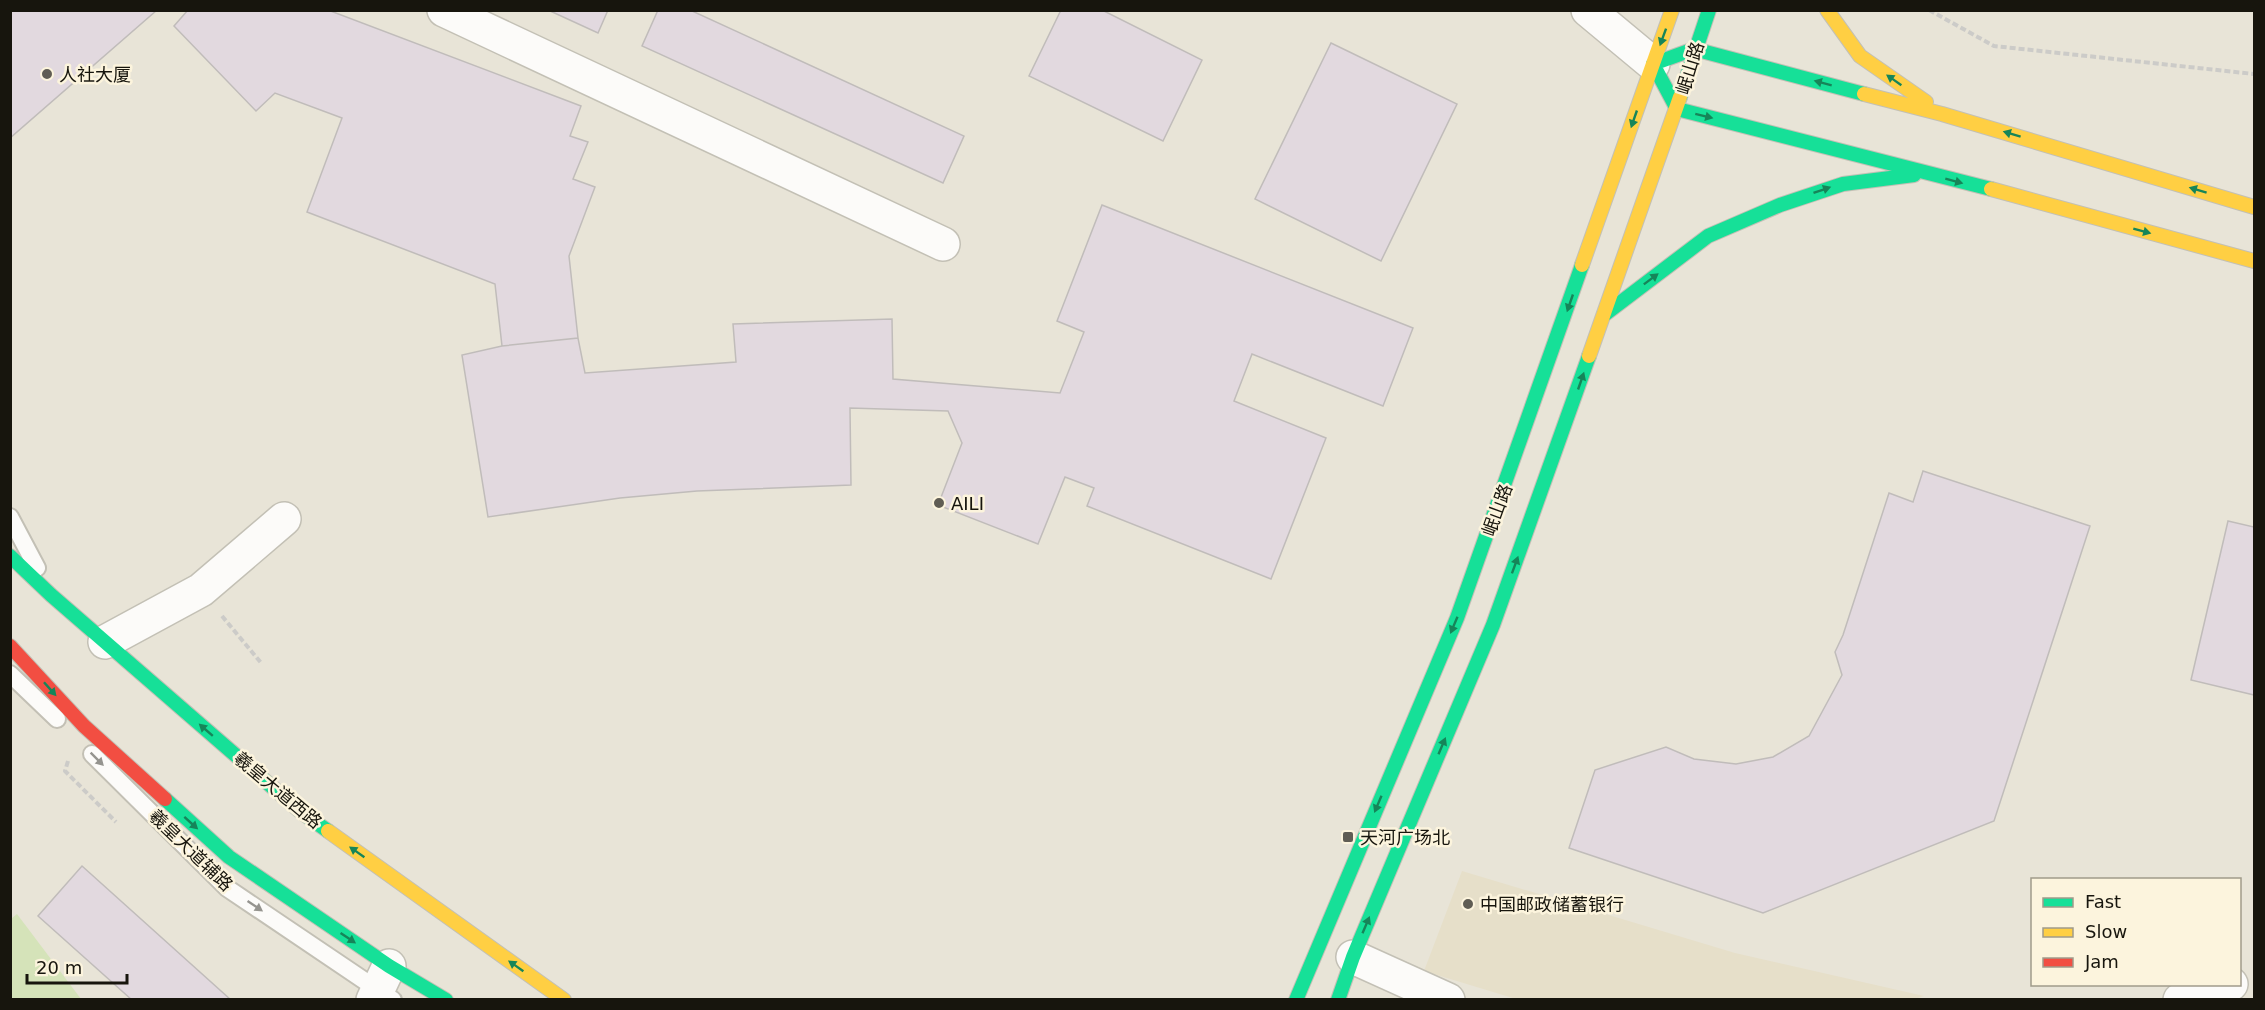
<svg xmlns="http://www.w3.org/2000/svg" width="2265" height="1010" font-family="'DejaVu Sans','Noto Sans SC',sans-serif">
<style>
.built{fill:#e6dfc9}
.garden{fill:#d5e3b9}
.building{fill:#e2d9df;stroke:#c0bcba;stroke-width:1.5}
.lines{fill:none;stroke-linecap:round;stroke-linejoin:round}
.lane-casing{stroke:#c3c0b5;stroke-width:20}
.street-casing{stroke:#c3c0b5;stroke-width:36}
.fast-casing{stroke:#c3c0b5;stroke-width:16}
.slow-casing{stroke:#c3c0b5;stroke-width:16}
.jam-casing{stroke:#c3c0b5;stroke-width:16}
.path{stroke:#cccbc8;stroke-width:4;stroke-dasharray:6 3;stroke-linecap:butt}
.lane{stroke:#fcfbf9;stroke-width:16}
.street{stroke:#fcfbf9;stroke-width:33}
.fast{stroke:#16e098;stroke-width:14}
.slow{stroke:#ffcf43;stroke-width:14}
.jam{stroke:#f24e42;stroke-width:14}
.oneway{fill:#168559}
.oneway2{fill:#95948f}
.poi-dot{fill:#605d54;stroke:#fcf4dd;stroke-width:2}
.labels{text-anchor:middle;dominant-baseline:central;stroke-width:5;stroke-linejoin:round;paint-order:stroke}
.street-label{font-size:18px;fill:#17150d;stroke:#fcf4dd}
.poi-label{font-size:18px;fill:#17150d;stroke:#fcf4dd;text-anchor:start}
</style>
<rect width="100%" height="100%" fill="#e8e4d7"/>
<path class="built" d="M1462,871L1735,953L1924,996L1912,1000L1516,999L1424,971Z"/>
<path class="garden" d="M17,914L81,999H11V919Z"/>
<path class="building" d="M10,10H157L10,138Z
M188,10H328L581,106L570,136L588,142L573,179L595,187L569,256L578,338L502,346L495,284L307,212L342,118L275,93L256,111L174,26Z
M548,10H608L598,33Z
M658,10H690L964,136L943,183L642,46Z
M1061,10H1102L1202,60L1163,141L1029,76Z
M1331,43L1457,104L1381,261L1255,199Z
M1102,205L1413,328L1383,406L1252,354L1234,401L1326,438L1271,579L1087,506L1094,488L1065,477L1038,544L938,505L962,443L948,411L850,408L851,485L697,491L620,498L488,517L462,355L502,346L578,338L585,373L736,362L733,324L892,319L893,379L1060,393L1084,332L1057,321Z
M1923,471L2090,526L1994,821L1763,913L1569,848L1595,770L1666,747L1694,759L1736,764L1773,757L1809,736L1842,675L1835,652L1843,635L1889,493L1913,502Z
M2228,521L2254,527V695L2191,680Z
M82,866L231,1000H132L38,916Z"/>
<g class="lines">
<g class="lane-casing">
<path id="lane" d="M10,517L37,568
M10,674L57,719
M92,754L227,888L393,1000"/>
</g>
<g class="street-casing">
<path id="street" d="M444,10L943,244
M1588,10L1653,64
M105,642L201,590L284,519
M1353,957L1448,1000
M373,1000L389,966
M2180,1000L2231,984"/>
</g>
<g class="fast-casing">
<path id="fast" d="M1864,94L1694,49L1653,64L1677,109L1991,189
M1680,97L1709,10
M1604,315L1708,236L1780,205L1843,184L1914,175
M10,556L51,595L301,812L328,831
M165,799L229,857L389,966L446,1000
M1296,1000L1457,618L1582,265
M1338,1000L1353,957L1493,625L1589,356"/>
</g>
<g class="slow-casing">
<path id="slow" d="M1827,10L1860,56L1926,102
M1864,94L1942,114L2254,207
M1991,189L2254,261
M1582,265L1672,10
M1589,356L1680,97
M328,831L564,1000"/>
</g>
<g class="jam-casing">
<path id="jam" d="M10,646L84,726L165,799"/>
</g>
<path class="path" d="M1929,10L1994,46L2254,74
M222,616L262,664
M68,761L65,771L116,822"/>
<use href="#lane" class="lane"/>
<use href="#street" class="street"/>
<use href="#fast" class="fast"/>
<use href="#slow" class="slow"/>
<use href="#jam" class="jam"/>
</g>
<defs><path id="oneway-solid" d="M-6-.8H1V-3.2L6.5 0L1 3.2V.8H-6Z" transform="scale(1.5)"/></defs>
<g class="oneway">
<use href="#oneway-solid" transform="translate(1663 37) rotate(110)"/>
<use href="#oneway-solid" transform="translate(1894 80) rotate(-145)"/>
<use href="#oneway-solid" transform="translate(1823 83) rotate(-165)"/>
<use href="#oneway-solid" transform="translate(1704 116) rotate(14)"/>
<use href="#oneway-solid" transform="translate(1634 119) rotate(109)"/>
<use href="#oneway-solid" transform="translate(2012 134) rotate(-163)"/>
<use href="#oneway-solid" transform="translate(1954 181) rotate(15)"/>
<use href="#oneway-solid" transform="translate(1822 190) rotate(-19)"/>
<use href="#oneway-solid" transform="translate(2198 190) rotate(-163)"/>
<use href="#oneway-solid" transform="translate(2142 231) rotate(15)"/>
<use href="#oneway-solid" transform="translate(1651 279) rotate(-37)"/>
<use href="#oneway-solid" transform="translate(1570 303) rotate(109)"/>
<use href="#oneway-solid" transform="translate(1581 381) rotate(-71)"/>
<use href="#oneway-solid" transform="translate(1515 565) rotate(-70)"/>
<use href="#oneway-solid" transform="translate(1454 625) rotate(113)"/>
<use href="#oneway-solid" transform="translate(50 689) rotate(48)"/>
<use href="#oneway-solid" transform="translate(206 730) rotate(-139)"/>
<use href="#oneway-solid" transform="translate(1442 746) rotate(-67)"/>
<use href="#oneway-solid" transform="translate(1378 804) rotate(113)"/>
<use href="#oneway-solid" transform="translate(191 823) rotate(42)"/>
<use href="#oneway-solid" transform="translate(357 852) rotate(-145)"/>
<use href="#oneway-solid" transform="translate(1366 925) rotate(-67)"/>
<use href="#oneway-solid" transform="translate(348 938) rotate(34)"/>
<use href="#oneway-solid" transform="translate(516 966) rotate(-145)"/>
</g>
<g class="oneway2">
<use href="#oneway-solid" transform="translate(97 759) rotate(45)"/>
<use href="#oneway-solid" transform="translate(255 906) rotate(34)"/>
</g>
<g class="poi-dot">
<circle cx="47" cy="74" r="6"/>
<circle cx="939" cy="503" r="6"/>
<rect x="1342" y="831" width="12" height="12" rx="3"/>
<circle cx="1468" cy="904" r="6"/>
</g>
<g class="labels">
<g class="street-label">
<text transform="translate(1690 68) rotate(-73)">岷山路</text>
<text transform="translate(1497 510) rotate(-70)">岷山路</text>
<text transform="translate(278 790) rotate(40)">羲皇大道西路</text>
<text transform="translate(191 850) rotate(44)">羲皇大道辅路</text>
</g>
<g class="poi-label">
<text x="59" y="74">人社大厦</text>
<text x="951" y="503">AILI</text>
<text x="1360" y="837">天河广场北</text>
<text x="1480" y="904">中国邮政储蓄银行</text>
</g>
</g>
<rect width="2265" height="1010" fill="none" stroke="#17150d" stroke-width="24"/>
<rect x="2031" y="878" width="210" height="108" fill="#fcf4dd" stroke="#a09b8a" stroke-width="1.5"/>
<rect x="2043" y="898" width="30" height="9" fill="#16e098" stroke="#a09b8a" stroke-width="1.5"/>
<text x="2085" y="908" font-size="18" fill="#17150d">Fast</text>
<rect x="2043" y="928" width="30" height="9" fill="#ffcf43" stroke="#a09b8a" stroke-width="1.5"/>
<text x="2085" y="938" font-size="18" fill="#17150d">Slow</text>
<rect x="2043" y="958" width="30" height="9" fill="#f24e42" stroke="#a09b8a" stroke-width="1.5"/>
<text x="2085" y="968" font-size="18" fill="#17150d">Jam</text>
<path d="M27 974v9h100v-9" fill="none" stroke="#17150d" stroke-width="3"/>
<text x="36" y="974" font-size="18" fill="#17150d" stroke="#fcf4dd" stroke-width="4.5" paint-order="stroke">20 m</text>
</svg>
